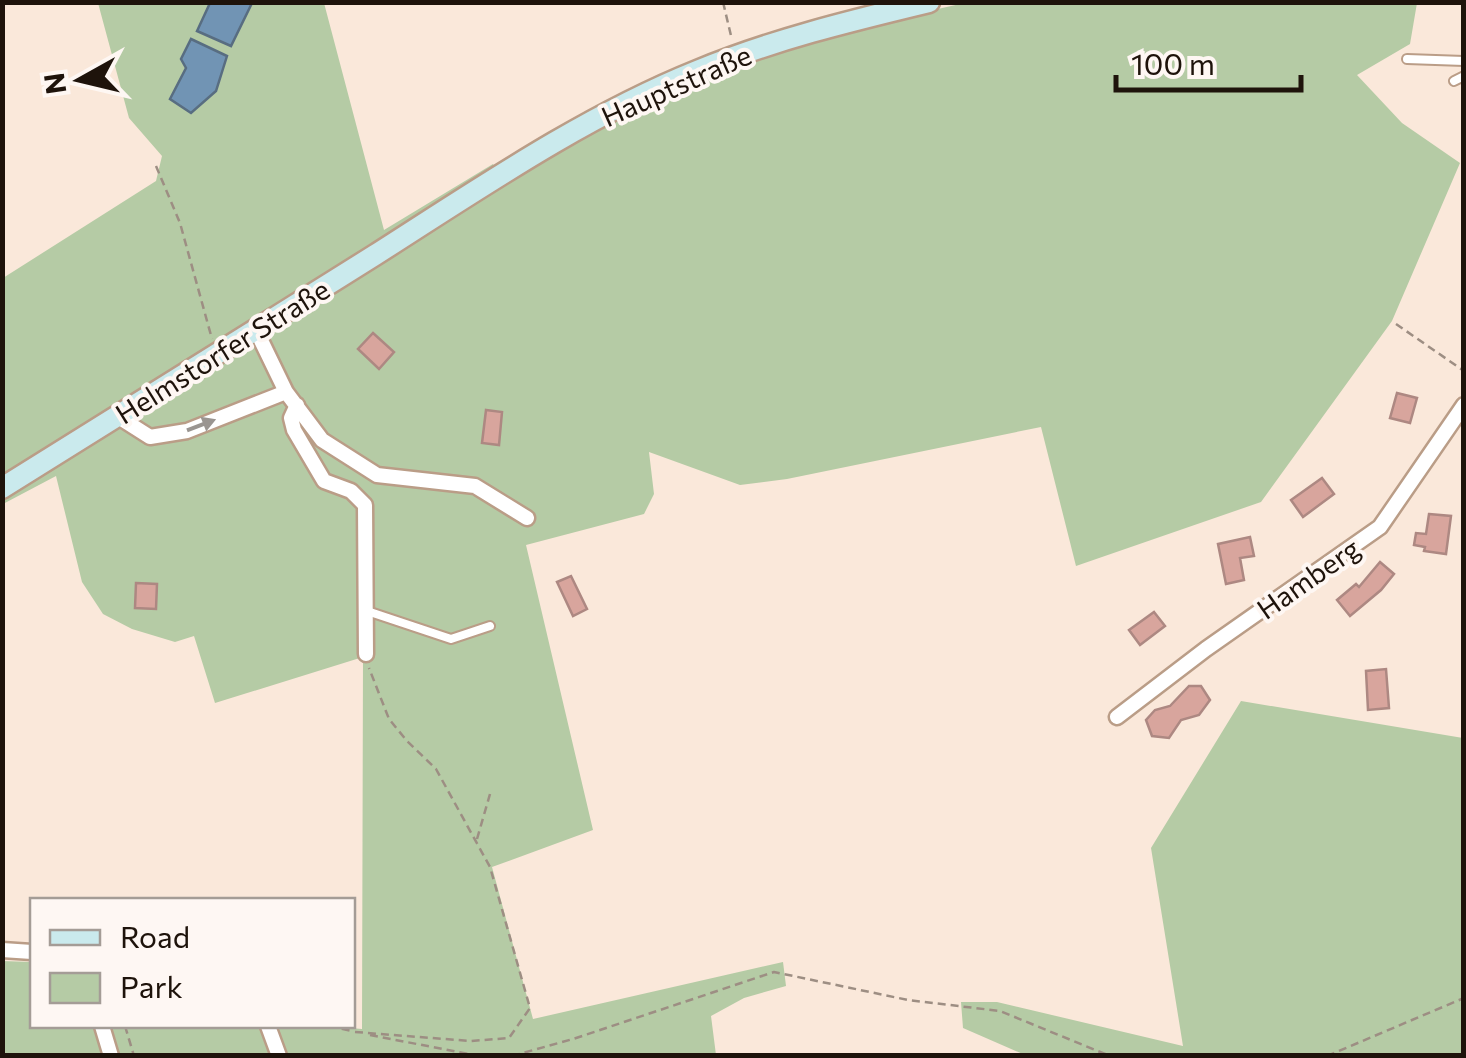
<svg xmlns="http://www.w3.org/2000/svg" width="1466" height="1058" font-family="Commissioner,sans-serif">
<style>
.green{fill:#b5cba5}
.water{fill:#7194b4;stroke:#586d81;stroke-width:2.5}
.building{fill:#d8a59d;stroke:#ad8882;stroke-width:2.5}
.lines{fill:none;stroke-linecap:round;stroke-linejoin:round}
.lane-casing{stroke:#ba9d87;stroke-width:12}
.street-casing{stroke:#ba9d87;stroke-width:19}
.secondary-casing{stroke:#ba9d87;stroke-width:25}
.path{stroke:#9d8e83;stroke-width:2.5;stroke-dasharray:8 5;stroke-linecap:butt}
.lane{stroke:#fff;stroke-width:8}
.street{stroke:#fff;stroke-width:14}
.secondary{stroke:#caeaed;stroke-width:20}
.oneway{fill:#9a9591}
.labels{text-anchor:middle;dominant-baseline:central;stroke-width:8;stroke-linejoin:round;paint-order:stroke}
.street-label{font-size:28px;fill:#1e130b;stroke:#fef7f3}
</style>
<rect width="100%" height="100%" fill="#fae8da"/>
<path class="green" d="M969,2L1417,3L1410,44L1357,75L1402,123L1460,163L1392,321L1261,502L1076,566L1041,427L787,479L740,485L649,452L654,494L644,514L526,545L593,830L492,867L533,1019L783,962L786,986L744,998L711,1016L716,1055H3L2,961L32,962V1026H328L362,1029L363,657L215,703L194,636L175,642L132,629L103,614L82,582L56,476L3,504V278L156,181L162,156L129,118L98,3H210L197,31L230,46L252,3H324L384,230L493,164L505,181L600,123L703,78L835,32Z
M1241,701L1463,738V1055H1025L963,1028L961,1002H997L1183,1046L1151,848Z"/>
<path class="water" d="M210,3H252L231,46L197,31Z
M191,39L227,56L216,91L191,113L170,99L186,68L181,59Z"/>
<path class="building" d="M373,333L394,352L379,369L358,349Z
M1397,393L1417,398L1410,423L1390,418Z
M486,410L502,412L499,445L482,443Z
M1322,478L1334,494L1303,517L1291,500Z
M1429,514L1451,516L1446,554L1424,551L1425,547L1414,545L1416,533L1426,534Z
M1250,537L1254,556L1240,558L1244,580L1226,584L1218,544Z
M1380,562L1394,574L1381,590L1350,616L1337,600L1356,584L1359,587Z
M571,576L587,609L573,616L557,582Z
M136,583L157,584L156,609L135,608Z
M1154,612L1165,626L1140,645L1129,630Z
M1386,669L1389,708L1368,710L1366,671Z
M1189,686H1201L1210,700L1199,715L1181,720L1169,738L1152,736L1146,720L1155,710L1170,706Z"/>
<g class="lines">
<g class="lane-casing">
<path id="lane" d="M1407,59L1464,61
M1454,81L1464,76
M367,611L451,639L490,626"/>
</g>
<g class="street-casing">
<path id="street" d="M256,330L286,392L322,440L377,475L475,486L527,518
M297,405L291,418L294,430L324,481L351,491L365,505L366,654
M117,416L150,437L187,431L286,392
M1117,717L1206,649L1380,527L1464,405
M2,950L32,952
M102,1026L111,1056
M268,1026L279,1056"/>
</g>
<g class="secondary-casing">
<path id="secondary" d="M2,488C127,410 251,333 375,255C477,190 585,116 697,71C772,40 850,21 929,2"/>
</g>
<path class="path" d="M723,2L732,40
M156,166L180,223L212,339
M1396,324L1464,371
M477,839L490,794
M125,1026L134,1056
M329,1026L352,1031
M355,1032L471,1041L509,1038L530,1008L490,867L436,769L407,741L389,719L369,668
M370,1035L479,1056
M512,1056L573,1039L774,972L908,1000L1000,1011L1110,1056
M1253,1056H1280
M1327,1056L1464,998"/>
<use href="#lane" class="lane"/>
<use href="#street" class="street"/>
<use href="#secondary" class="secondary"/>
</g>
<defs><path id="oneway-solid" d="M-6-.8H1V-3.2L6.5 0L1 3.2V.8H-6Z" transform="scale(2.5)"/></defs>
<use class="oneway" href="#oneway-solid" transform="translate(201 425) rotate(-21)"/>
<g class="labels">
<g class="street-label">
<text transform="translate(676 85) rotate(-24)">Hauptstraße</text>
<text transform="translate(222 351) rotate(-32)">Helmstorfer Straße</text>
<text transform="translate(1308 578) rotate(-35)">Hamberg</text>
</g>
</g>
<rect width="1466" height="1058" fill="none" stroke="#1e130b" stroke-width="10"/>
<rect x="30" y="898" width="325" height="130" fill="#fef7f3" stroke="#a49c96" stroke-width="2.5"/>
<rect x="50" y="930" width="50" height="15" fill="#caeaed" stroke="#a49c96" stroke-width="2.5"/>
<text x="120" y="948" font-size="30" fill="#1e130b">Road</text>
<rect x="50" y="973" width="50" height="30" fill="#b5cba5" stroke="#a49c96" stroke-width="2.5"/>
<text x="120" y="998" font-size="30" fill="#1e130b">Park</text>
<g transform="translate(80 80) rotate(262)" stroke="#fef7f3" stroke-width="8" paint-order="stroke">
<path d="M0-8L18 38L0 25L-18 38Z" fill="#1e130b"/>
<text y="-15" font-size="28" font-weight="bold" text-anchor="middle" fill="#1e130b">N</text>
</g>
<path d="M1116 75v15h185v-15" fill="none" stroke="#1e130b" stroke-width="5"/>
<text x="1131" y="75" font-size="30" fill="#1e130b" stroke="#fef7f3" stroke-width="8" paint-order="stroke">100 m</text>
</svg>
